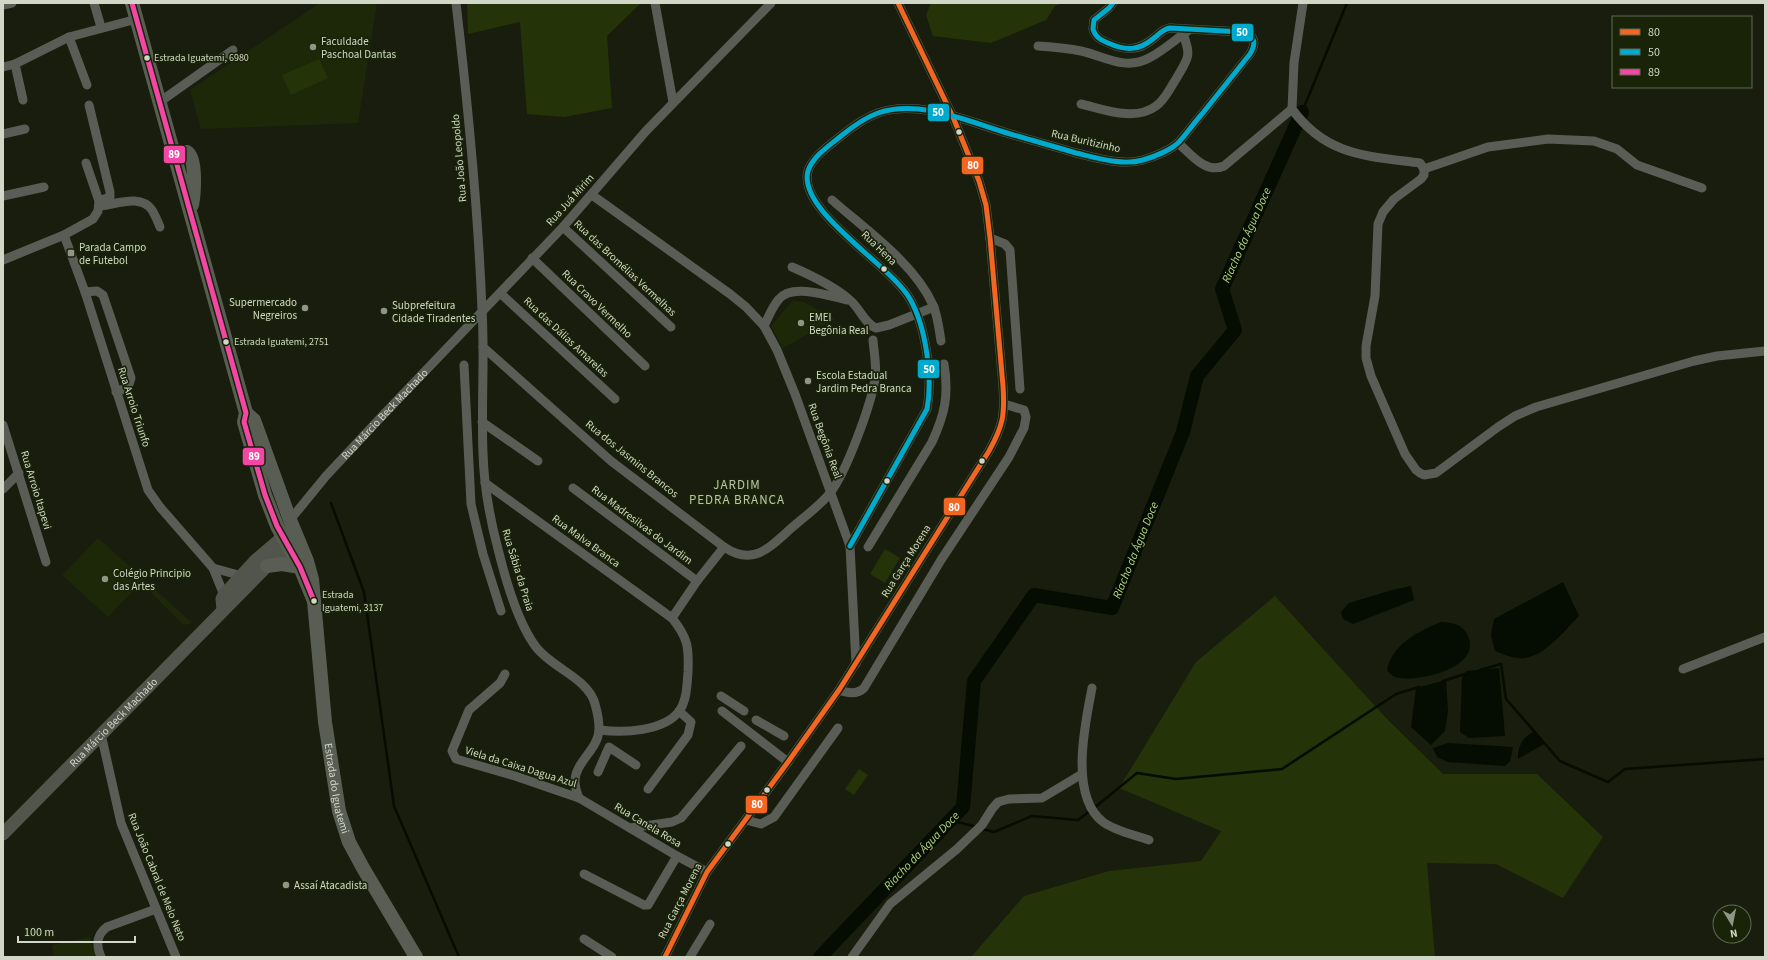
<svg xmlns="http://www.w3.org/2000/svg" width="1768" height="960" font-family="'Source Sans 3',sans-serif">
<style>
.built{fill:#1d2809}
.green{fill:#253308}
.water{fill:#050c01}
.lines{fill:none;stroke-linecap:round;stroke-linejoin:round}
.stream{stroke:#050c01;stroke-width:2.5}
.river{stroke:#050c01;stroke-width:14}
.minor{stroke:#5a5d56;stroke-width:9}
.secondary{stroke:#52554c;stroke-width:13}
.primary{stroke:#595e54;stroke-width:14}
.bus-1-casing{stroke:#192308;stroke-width:8}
.bus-2-casing{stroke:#192308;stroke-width:8}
.bus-3-casing{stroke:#192308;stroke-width:8}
.bus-1{stroke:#f26522;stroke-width:5}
.bus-2{stroke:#00a9ce;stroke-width:5}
.bus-3{stroke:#f346a5;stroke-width:5}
.poi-dot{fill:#909686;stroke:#192308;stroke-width:1.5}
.bus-dot{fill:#d0d7c7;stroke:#192308;stroke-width:1.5}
.labels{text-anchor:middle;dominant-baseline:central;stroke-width:3.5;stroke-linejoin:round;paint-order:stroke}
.bus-label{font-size:10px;fill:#d0d7c7;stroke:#192308;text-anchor:start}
.poi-label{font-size:11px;fill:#d0d7c7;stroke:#192308;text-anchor:start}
.street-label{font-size:11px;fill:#d0d7c7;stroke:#192308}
.water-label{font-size:12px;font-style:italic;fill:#b2d57d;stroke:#192308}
.quarter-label{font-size:13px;letter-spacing:1px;fill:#b7c4a5;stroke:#192308}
.line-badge{stroke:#192308;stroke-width:1.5}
.badge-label{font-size:11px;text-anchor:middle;font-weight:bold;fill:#fff}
</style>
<rect width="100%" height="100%" fill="#181d0e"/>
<path class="built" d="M320,3H377L358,123L201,129L190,90Z
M792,301L804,302L835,319L783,348L771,326Z
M98,538L192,623L184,625L141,583L108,617L62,575Z
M90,937L96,957H54L52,945Z"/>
<path class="green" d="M467,3H641L607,36L612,108L564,117L527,114L520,22L468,34Z
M931,3H1062L1055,6L1046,20L991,43L933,36L926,15Z
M319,59L328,78L291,95L282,75Z
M885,549L900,558L885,583L870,574Z
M1275,596L1385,717L1443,774H1537L1603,837L1563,898L1496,864L1427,863L1435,957H971L1024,896L1109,871L1201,861L1221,831L1119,788L1196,662Z
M859,769L868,775L854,795L845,789Z"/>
<path class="water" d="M1563,582L1579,616C1565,630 1541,661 1519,658C1511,658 1503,654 1495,651L1491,635L1494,619Z
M1411,586L1414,600L1353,624L1343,619L1341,612L1349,603L1392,590Z
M1441,622C1452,623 1461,623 1467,634C1484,667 1422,681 1399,678C1393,677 1390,674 1387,670C1392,644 1419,631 1441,622Z
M1499,668L1505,736L1469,738L1460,732L1462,678L1466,671Z
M1446,680L1448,711L1445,731L1431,745L1411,727L1416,688Z
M1533,732L1544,744L1518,759C1517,748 1523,737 1533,732Z
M1448,743L1513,747L1510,761L1505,766L1448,762L1437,757L1433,748Z"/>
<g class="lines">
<path class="stream" d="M1302,112L1347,3
M331,503L364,592L394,806L459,957
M1480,670L1501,664L1506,699L1560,761L1608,782L1625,769L1765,759
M1443,681L1465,674
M1094,808L1137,773L1176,779L1282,769L1396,694L1419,687
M950,820L977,827
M982,829L994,832L1032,816L1078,820L1090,811"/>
<path class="river" id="s1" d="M820,957L963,807L974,681L1034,595L1112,608L1183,432L1197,376L1235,330L1222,289L1302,112"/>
<g class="minor">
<path d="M94,3L101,27"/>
<path d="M456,3C468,105 478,207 482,310C485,357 481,405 483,453C484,487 490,520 499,553C506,581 518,623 536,647C552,668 589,679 595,704C597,711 599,721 599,729C599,749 575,762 575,781C575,787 577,793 579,798"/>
<path d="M655,3L673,102"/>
<path d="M1303,3L1294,63L1292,109C1326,156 1367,156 1420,163L1424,169V175L1421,179L1394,199L1383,212L1378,224L1375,296L1366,346V358L1371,376L1405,454L1416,470L1420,473L1424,475L1436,473L1498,427L1515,416L1536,407L1694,361L1717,356L1765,351"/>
<path d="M3,5L12,3"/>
<path d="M69,37L87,85"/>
<path d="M1038,46C1053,47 1067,48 1081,51C1104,56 1125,71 1149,58C1163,51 1176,39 1189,30"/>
<path d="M15,64L23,100"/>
<path d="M3,67L15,64L69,37L137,19"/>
<path d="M161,101L233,50"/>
<path d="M1081,104C1103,109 1135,122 1156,106C1165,100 1170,88 1176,79C1188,58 1192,57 1183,34"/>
<path d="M89,105L110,192V197L99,201"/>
<path d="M3,134L25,129"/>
<path d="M1178,143C1191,154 1205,174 1224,166L1292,109"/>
<path d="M1424,169L1488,147L1548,139L1594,141L1617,149L1637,165L1702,188"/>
<path d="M592,195L730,294L746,307L764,326L777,350L795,394L850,546L856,664"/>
<path d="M3,196L44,187"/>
<path d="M832,200C866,230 914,263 933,305C938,317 939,329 941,341"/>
<path d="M99,206C115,205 140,193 152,210C155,215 158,222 160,227"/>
<path d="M563,227L671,327"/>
<path d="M64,235L85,292L148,490L160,507L213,568L224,595"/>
<path d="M990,238L1005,244L1010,250L1020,389"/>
<path d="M532,258L645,366"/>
<path d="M3,260L64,235L93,219L98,211L99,201L86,163"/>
<path d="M792,267C813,276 834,286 851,301C860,309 865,324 876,328L889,325L934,307"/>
<path d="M85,292L97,291L103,295L131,378L128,387L116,392"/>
<path d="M500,293L615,399"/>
<path d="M764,326C768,318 772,307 779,299C792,283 830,296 847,300"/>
<path d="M483,347L611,461L724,547C751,565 766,551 787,532C800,520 820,506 830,493C846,473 871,405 875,379C877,366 874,353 873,340"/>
<path d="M464,365L471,504L483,554L501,611"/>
<path d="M482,422L538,461"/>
<path d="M3,425L46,562"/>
<path d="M485,483L672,618C688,638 689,647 688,672C687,684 687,699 680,710C665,732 622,733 600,730"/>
<path d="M573,488L697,581"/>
<path d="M3,489L19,473"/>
<path id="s2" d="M290,520L326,476L384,414L563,227L646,131L771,3"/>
<path d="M850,546L927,409C933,378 926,327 910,299C891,265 797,211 808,171C813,156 829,146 841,136C852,127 864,118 878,113C919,99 967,121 1007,133C1030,140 1053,146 1076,153C1097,158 1122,166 1143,160C1154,157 1171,150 1179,142C1187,133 1194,123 1202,114C1218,94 1234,74 1250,54C1256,44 1256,35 1242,32L1170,28C1163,29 1159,34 1154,38C1139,51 1126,51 1108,43C1101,40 1095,37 1093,29L1094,20L1109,8L1113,3"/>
<path d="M868,547L932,442C945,414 949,395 944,364"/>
<path d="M213,568L242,576"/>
<path d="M672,618L697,581L724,547"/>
<path d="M1683,669L1765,637"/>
<path d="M505,674L500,683L469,710L452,751L456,759L515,776L579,798L677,856L707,872"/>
<path d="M1092,688C1085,724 1069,796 1103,822C1115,831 1135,835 1149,840"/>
<path d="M839,690C847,693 857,695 864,688L941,560L1009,457L1024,428L1026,417L1024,410L1004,404"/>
<path d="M721,696L744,711"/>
<path d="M722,711L788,762"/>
<path d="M756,720L784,736"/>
<path d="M101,734L121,823L176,957"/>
<path d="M598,772L609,747L636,765"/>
<path d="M648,789L688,735L691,722L679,711"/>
<path d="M746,820L761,824L774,817L838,728"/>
<path d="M630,828L672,822L681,818L741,746"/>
<path d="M584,874L644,905H648L677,856"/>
<path d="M584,939L612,957"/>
<path d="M101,957C96,945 96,935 107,927L156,909"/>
<path d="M665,957L707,872L788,762L839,690L989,451C1003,426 1005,415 1003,386L990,238L986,205L979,181L953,117L898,3"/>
<path d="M690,957L710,924"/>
<path d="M852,957L890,904L957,849L982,825L992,809L998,802L1009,799L1042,798L1082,774"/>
</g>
<g class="secondary">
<path d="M223,610L222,599L224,595L256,560L290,531"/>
<path id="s3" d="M3,834L267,566L296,542"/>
</g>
<g class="primary">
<path d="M132,3L246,413L244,422L265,495L277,526L300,567L314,601"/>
<path d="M175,153L187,152C197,158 194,195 192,205"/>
<path id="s4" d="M246,413L254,420L290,520L307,561L312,579L325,722L339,811L349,842L363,868L416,957"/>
<path d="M267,566L282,564L300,567"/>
</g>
<g class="bus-1-casing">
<path id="bus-1" d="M665,957L707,872L788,762L839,690L989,451C1003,426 1005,415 1003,386L990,238L986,205L979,181L953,117L898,3"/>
</g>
<g class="bus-2-casing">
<path id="bus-2" d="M850,546L927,409C933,378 926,327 910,299C891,265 797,211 808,171C813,156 829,146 841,136C852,127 864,118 878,113C919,99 967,121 1007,133C1030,140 1053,146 1076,153C1097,158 1122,166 1143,160C1154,157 1171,150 1179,142C1187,133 1194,123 1202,114C1218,94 1234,74 1250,54C1256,44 1256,35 1242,32L1170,28C1163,29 1159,34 1154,38C1139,51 1126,51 1108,43C1101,40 1095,37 1093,29L1094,20L1109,8L1113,3"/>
</g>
<g class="bus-3-casing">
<path id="bus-3" d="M132,3L246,413L244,422L265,495L277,526L300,567L314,601"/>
</g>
<use href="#bus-1" class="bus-1"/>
<use href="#bus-2" class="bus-2"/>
<use href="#bus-3" class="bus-3"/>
</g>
<g class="poi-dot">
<circle cx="313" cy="47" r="4"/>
<rect x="67" y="249" width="8" height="8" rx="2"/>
<circle cx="305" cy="308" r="4"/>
<circle cx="384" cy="311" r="4"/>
<circle cx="801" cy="323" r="4"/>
<circle cx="808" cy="381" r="4"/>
<circle cx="105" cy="579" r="4"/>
<circle cx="286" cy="885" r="4"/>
</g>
<g class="bus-dot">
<circle cx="147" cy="58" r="3.5"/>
<circle cx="959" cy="132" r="3.5"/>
<circle cx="884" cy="269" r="3.5"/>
<circle cx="226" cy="342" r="3.5"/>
<circle cx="982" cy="461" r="3.5"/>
<circle cx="887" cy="481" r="3.5"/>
<circle cx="314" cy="601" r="3.5"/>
<circle cx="767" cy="790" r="3.5"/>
<circle cx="728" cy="844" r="3.5"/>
</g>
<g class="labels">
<g class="bus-label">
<text x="154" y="58">Estrada Iguatemi, 6980</text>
<text x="234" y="342">Estrada Iguatemi, 2751</text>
<text x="322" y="595">Estrada<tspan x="322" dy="13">Iguatemi, 3137</tspan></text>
</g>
<g class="poi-label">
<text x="321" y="41">Faculdade<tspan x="321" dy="13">Paschoal Dantas</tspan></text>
<text x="79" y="247">Parada Campo<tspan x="79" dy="13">de Futebol</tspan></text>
<text x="297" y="302" text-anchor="end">Supermercado<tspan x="297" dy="13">Negreiros</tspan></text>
<text x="392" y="305">Subprefeitura<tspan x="392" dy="13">Cidade Tiradentes</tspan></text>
<text x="809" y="317">EMEI<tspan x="809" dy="13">Begônia Real</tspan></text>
<text x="816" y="375">Escola Estadual<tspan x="816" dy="13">Jardim Pedra Branca</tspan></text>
<text x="113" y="573">Colégio Principio<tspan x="113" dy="13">das Artes</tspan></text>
<text x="294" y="885">Assaí Atacadista</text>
</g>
<g class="street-label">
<text transform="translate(1086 141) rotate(13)">Rua Buritizinho</text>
<text transform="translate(459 158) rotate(-95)">Rua João Leopoldo</text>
<text transform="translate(570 200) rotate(-48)">Rua Juá Mirim</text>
<text transform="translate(879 248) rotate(44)">Rua Hena</text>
<text transform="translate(625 268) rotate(43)">Rua das Bromélias Vermelhas</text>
<text transform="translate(597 304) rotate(44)">Rua Cravo Vermelho</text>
<text transform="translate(566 337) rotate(43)">Rua das Dálias Amarelas</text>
<text transform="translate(134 407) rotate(72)">Rua Arroio Triunfo</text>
<text stroke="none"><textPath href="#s2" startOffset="142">Rua Márcio Beck Machado</textPath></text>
<text transform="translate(825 441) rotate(70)">Rua Begônia Real</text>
<text transform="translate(632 459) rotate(39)">Rua dos Jasmins Brancos</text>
<text transform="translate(36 490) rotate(73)">Rua Arroio Itapevi</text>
<text transform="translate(642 525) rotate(37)">Rua Madresilvas do Jardim</text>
<text transform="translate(586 541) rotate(36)">Rua Malva Branca</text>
<text transform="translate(906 561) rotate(-58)">Rua Garça Morena</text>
<text transform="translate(518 570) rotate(73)">Rua Sábia da Praia</text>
<text stroke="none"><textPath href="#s3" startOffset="157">Rua Márcio Beck Machado</textPath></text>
<text transform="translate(521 767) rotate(17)">Viela da Caixa Dagua Azul</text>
<text stroke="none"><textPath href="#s4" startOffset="391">Estrada do Iguatemi</textPath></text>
<text transform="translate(648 825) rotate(31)">Rua Canela Rosa</text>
<text transform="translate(157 877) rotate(68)">Rua João Cabral de Melo Neto</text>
<text transform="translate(680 901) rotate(-63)">Rua Garça Morena</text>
</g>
<g class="water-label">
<text stroke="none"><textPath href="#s1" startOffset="927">Riacho da Água Doce</textPath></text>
<text stroke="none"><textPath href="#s1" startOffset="580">Riacho da Água Doce</textPath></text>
<text stroke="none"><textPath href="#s1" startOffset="147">Riacho da Água Doce</textPath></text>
</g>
<g class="quarter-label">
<text x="737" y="485">JARDIM<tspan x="737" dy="15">PEDRA BRANCA</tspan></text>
</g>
</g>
<g class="line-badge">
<rect x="1231" y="23" width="23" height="19" rx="4" fill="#00a9ce"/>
<rect x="927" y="103" width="23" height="19" rx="4" fill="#00a9ce"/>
<rect x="163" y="145" width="23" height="19" rx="4" fill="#f346a5"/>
<rect x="961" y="156" width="23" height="19" rx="4" fill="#f26522"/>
<rect x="917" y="359" width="23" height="20" rx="4" fill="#00a9ce"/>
<rect x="242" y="447" width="23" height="19" rx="4" fill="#f346a5"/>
<rect x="943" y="497" width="23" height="19" rx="4" fill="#f26522"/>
<rect x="745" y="795" width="23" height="19" rx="4" fill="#f26522"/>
</g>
<g class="badge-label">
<text x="1242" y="36">50</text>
<text x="938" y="116">50</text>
<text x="174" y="158">89</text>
<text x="973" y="169">80</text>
<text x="929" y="373">50</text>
<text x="254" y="460">89</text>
<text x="954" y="511">80</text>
<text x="757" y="808">80</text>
</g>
<rect width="1768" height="960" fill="none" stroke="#d0d7c7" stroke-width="8"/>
<rect x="1612" y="16" width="140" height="72" fill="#192308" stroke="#626b54"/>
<rect x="1620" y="29" width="20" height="6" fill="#f26522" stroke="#626b54"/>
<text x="1648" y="36" font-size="12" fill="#d0d7c7">80</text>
<rect x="1620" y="49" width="20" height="6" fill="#00a9ce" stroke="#626b54"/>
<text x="1648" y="56" font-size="12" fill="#d0d7c7">50</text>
<rect x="1620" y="69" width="20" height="6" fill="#f346a5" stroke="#626b54"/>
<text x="1648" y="76" font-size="12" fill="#d0d7c7">89</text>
<g transform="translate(1732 924) rotate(170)"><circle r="19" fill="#192308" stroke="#626b54"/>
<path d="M0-3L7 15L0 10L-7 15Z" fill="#909686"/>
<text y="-6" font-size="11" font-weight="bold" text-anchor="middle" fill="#d0d7c7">N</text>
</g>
<path d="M18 936v6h117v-6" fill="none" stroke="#d0d7c7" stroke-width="2"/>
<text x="24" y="936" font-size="12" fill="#d0d7c7" stroke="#192308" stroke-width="3" paint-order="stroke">100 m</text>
</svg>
